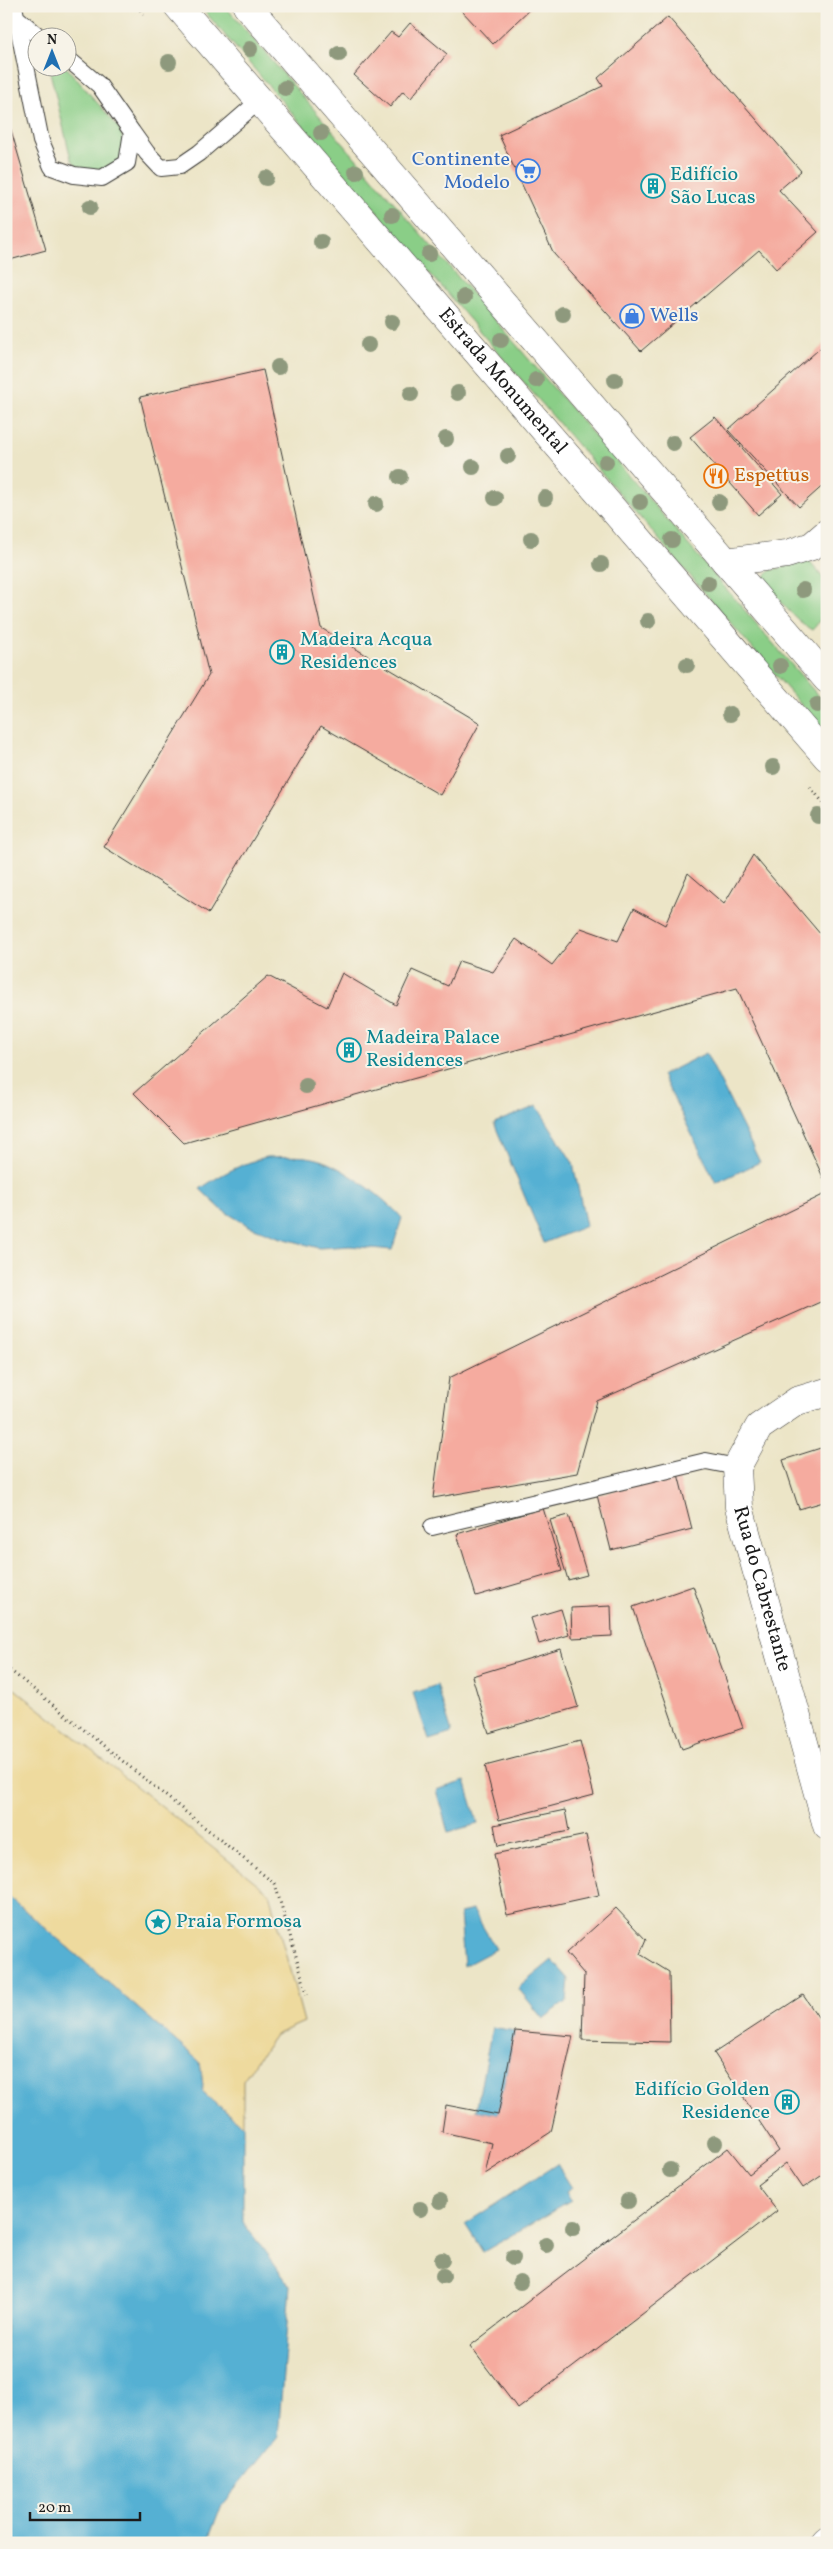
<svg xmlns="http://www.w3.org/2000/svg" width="833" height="2549" font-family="Vollkorn,serif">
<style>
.green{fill:#8ace87;stroke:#537552}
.sand{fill:#eeda9e;stroke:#857b5d}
.water{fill:#55b0d3;stroke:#386678}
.building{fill:#f5ab9f}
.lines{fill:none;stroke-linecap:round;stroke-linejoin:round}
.lane-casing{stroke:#3b3a36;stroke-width:18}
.street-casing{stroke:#3b3a36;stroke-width:29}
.secondary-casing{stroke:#3b3a36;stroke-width:29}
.path{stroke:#3b3a36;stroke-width:3;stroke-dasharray:1 4;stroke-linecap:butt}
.lane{stroke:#fff;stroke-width:16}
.street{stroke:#fff;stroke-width:28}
.secondary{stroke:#fff;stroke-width:28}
.tree{fill:#8e997d}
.labels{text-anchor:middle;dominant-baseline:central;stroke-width:4;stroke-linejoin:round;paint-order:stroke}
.shop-label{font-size:20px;fill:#366cbe;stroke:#f7f3e8;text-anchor:end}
.culture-label{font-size:20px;fill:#0d838f;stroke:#f7f3e8;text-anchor:start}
.street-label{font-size:20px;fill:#1c1c1c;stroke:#f7f3e8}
.food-label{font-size:20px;fill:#c56008;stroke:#f7f3e8;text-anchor:start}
</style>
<rect width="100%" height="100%" fill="#f7f3e8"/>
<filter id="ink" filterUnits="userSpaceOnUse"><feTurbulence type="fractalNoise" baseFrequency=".02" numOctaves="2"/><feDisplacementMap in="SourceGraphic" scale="10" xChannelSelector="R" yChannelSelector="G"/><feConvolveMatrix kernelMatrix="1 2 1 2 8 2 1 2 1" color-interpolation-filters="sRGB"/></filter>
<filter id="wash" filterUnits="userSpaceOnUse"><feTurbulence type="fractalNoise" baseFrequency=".0096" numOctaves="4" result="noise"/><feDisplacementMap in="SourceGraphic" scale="20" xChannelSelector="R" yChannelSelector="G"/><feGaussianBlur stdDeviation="1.12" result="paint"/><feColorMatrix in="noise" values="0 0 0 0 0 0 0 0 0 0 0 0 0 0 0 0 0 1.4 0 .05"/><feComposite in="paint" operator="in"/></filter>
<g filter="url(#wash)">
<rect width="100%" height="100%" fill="#ece5c7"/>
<path class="green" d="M200,6H225L827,706V735Z
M49,68H67L121,130L125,153L111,170H80L71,159Z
M809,561C814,568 822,575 826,583C832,595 822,622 812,630C796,621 770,593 765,576L771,570Z"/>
<path class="sand" d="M6,1682L269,1893L304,2022L275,2035L243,2080V2125L204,2094L200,2062L6,1894Z"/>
<path class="water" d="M706,1053L760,1162L716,1183L662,1075Z
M537,1106L573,1163L586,1226L544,1243L494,1123Z
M266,1157C281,1157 298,1155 313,1158C339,1163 385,1198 402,1218L392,1250L350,1246L319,1248L278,1237L249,1226L222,1210L200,1189C221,1174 241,1164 266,1157Z
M437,1685L452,1733L429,1740L413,1693Z
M465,1781L478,1824L448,1832L436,1790Z
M6,1894L200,2062L204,2094L243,2125V2222L290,2286L278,2437L221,2506L207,2543H6Z
M473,1910L496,1949L464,1966L460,1913Z
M552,1960L569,1979L567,2001L543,2019L518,1988Z
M492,2027L515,2031L498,2115L476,2111Z
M557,2164L572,2188L566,2192L571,2201L483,2252L465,2224Z"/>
<g id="blocks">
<path class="building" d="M465,6H533L493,44L461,10Z
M668,17L801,171L779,190L818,232L776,269L759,250L641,351L554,254L499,135L603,86L598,78Z
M410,23L447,54L411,98L403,91L390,107L354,75L391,32L398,37Z
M6,113L46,250L6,261Z
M827,342V482L799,507L728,430Z
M263,370L321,628L480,723L440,795L321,726L209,913L104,847L209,675L140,397Z
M715,417L782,494L758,515L690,437Z
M753,855L827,942V1186L737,988L184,1143L134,1093L268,976L327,1007L342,973L396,1005L412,970L448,986L459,961L493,972L516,939L552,965L581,928L618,941L634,908L665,925L688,873L724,904Z
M827,1193V1299L597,1401L577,1473L433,1498L449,1378Z
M827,1446V1501L799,1509L783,1460Z
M678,1474L692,1529L611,1550L597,1495Z
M543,1508L562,1571L476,1596L457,1534Z
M569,1515L587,1575L568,1580L550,1520Z
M693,1586L743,1728L682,1749L633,1607Z
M611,1606L612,1636L572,1638L571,1608Z
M561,1609L569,1635L539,1644L531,1618Z
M561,1649L578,1707L489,1733L472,1676Z
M580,1741L594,1795L499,1820L485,1766Z
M565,1810L569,1831L498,1846L494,1825Z
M586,1835L599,1895L507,1915L494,1854Z
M616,1908L646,1940L640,1954L669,1972L670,2042L582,2040L584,1974L566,1953Z
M803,1995L827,2030V2172L803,2188L786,2163L757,2185L777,2211L518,2409L470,2346L728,2148L749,2174L779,2151L714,2053Z
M515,2031L573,2036L551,2132L485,2174L492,2143L442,2132L446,2105L498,2115Z"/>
</g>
</g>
<g filter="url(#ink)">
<use href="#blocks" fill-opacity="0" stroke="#3b3a36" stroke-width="1"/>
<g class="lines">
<g class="lane-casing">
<path id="lane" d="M14,6L41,141L52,167L74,175L102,178L127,163L132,132L99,85L68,59
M17,18L41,38
M132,132L147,153L161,168L180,166L199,153L259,101
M432,1527L706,1461L737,1467"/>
</g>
<g class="street-casing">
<g id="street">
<path id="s1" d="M827,1392L797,1401L759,1427L737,1467L739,1507L827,1826"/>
<path d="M825,2543L827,2541"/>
</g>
</g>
<g class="secondary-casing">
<g id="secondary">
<path id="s2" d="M178,6L827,757"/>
<path d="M247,6L827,679"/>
<path d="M726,562L787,554L812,546L827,533"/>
</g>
</g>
<path class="path" d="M137,6L146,17
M810,787L827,807
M6,1667L275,1884L308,1997
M229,2543L230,2536"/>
<use href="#lane" class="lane"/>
<use href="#street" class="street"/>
<use href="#secondary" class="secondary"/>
</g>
<g class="tree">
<circle cx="250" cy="49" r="8"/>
<circle cx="339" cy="54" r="8"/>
<circle cx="169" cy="62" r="8"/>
<circle cx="285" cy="88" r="8"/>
<circle cx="321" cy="133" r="8"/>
<circle cx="356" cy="172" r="8"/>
<circle cx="266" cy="178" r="8"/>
<circle cx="90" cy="207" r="8"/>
<circle cx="392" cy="215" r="8"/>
<circle cx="321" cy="242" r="8"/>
<circle cx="429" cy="254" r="8"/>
<circle cx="464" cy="297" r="8"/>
<circle cx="563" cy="314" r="8"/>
<circle cx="392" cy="322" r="8"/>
<circle cx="501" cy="340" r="8"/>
<circle cx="368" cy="345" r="8"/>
<circle cx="278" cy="367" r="8"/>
<circle cx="536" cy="380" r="8"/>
<circle cx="615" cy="380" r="8"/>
<circle cx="458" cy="393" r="8"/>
<circle cx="411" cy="394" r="8"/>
<circle cx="446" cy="439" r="8"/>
<circle cx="673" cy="443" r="8"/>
<circle cx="508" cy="456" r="8"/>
<circle cx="606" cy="462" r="8"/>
<circle cx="473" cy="467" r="8"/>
<circle cx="400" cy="477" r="8"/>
<circle cx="495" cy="498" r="8"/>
<circle cx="545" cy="498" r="8"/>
<circle cx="640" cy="502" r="8"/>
<circle cx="719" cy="502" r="8"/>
<circle cx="376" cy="504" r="8"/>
<circle cx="531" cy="539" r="8"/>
<circle cx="672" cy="540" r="8"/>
<circle cx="601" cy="564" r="8"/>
<circle cx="708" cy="583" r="8"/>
<circle cx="803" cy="590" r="8"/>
<circle cx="648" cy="621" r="8"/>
<circle cx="687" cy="665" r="8"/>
<circle cx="780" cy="666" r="8"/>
<circle cx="817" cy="705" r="8"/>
<circle cx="730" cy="714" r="8"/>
<circle cx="773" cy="767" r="8"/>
<circle cx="818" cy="816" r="8"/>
<circle cx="306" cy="1086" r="8"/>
<circle cx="715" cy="2143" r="8"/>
<circle cx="670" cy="2170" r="8"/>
<circle cx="440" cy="2201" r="8"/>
<circle cx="628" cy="2201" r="8"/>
<circle cx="420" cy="2209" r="8"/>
<circle cx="573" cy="2228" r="8"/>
<circle cx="546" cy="2245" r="8"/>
<circle cx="513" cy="2258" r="8"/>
<circle cx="442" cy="2260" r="8"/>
<circle cx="443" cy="2276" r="8"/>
<circle cx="520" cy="2282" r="8"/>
</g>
</g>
<defs>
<g id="supermarket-ring" transform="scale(1.25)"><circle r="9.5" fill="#f7f3e8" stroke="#3f7fe0" stroke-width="1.5"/><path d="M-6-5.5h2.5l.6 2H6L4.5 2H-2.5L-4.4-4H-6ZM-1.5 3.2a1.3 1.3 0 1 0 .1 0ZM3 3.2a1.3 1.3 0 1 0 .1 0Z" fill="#3f7fe0"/></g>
<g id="building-ring" transform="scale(1.25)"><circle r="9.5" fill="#f7f3e8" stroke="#0f9aa8" stroke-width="1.5"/><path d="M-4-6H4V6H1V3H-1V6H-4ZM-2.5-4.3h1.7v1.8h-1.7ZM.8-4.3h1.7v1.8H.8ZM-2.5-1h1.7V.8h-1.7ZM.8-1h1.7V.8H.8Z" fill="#0f9aa8"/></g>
<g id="shop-ring" transform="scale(1.25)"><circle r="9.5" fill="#f7f3e8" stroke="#3f7fe0" stroke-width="1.5"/><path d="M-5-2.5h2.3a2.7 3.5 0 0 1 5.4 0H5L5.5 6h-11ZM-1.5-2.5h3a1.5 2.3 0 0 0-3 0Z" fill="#3f7fe0"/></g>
<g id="restaurant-ring" transform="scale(1.25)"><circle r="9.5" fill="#f7f3e8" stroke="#e8710a" stroke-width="1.5"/><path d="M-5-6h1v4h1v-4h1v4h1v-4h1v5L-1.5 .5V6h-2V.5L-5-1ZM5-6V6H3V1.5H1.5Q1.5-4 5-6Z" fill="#e8710a"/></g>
<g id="sight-ring" transform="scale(1.25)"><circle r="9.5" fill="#f7f3e8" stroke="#0f9aa8" stroke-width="1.5"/><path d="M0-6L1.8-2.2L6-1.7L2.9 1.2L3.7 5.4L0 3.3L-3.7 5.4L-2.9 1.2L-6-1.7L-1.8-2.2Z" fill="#0f9aa8"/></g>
</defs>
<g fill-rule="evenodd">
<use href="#supermarket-ring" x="528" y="171"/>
<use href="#building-ring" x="653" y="186"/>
<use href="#shop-ring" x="632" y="316"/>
<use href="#restaurant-ring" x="716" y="476"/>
<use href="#building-ring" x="282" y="652"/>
<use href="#building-ring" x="349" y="1050"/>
<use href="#sight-ring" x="158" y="1922"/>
<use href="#building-ring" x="787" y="2102"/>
</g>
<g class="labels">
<g class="shop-label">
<text x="510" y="160">Continente<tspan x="510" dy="23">Modelo</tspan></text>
<text x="650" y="316" text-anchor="start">Wells</text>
</g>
<g class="culture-label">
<text x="670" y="175">Edifício<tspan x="670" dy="23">São Lucas</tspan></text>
<text x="300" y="640">Madeira Acqua<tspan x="300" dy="23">Residences</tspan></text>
<text x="366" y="1038">Madeira Palace<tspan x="366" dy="23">Residences</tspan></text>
<text x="176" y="1922">Praia Formosa</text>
<text x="770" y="2090" text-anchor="end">Edifício Golden<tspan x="770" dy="23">Residence</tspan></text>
</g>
<g class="street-label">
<text stroke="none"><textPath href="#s2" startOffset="496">Estrada Monumental</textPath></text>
<text stroke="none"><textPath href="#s1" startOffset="248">Rua do Cabrestante</textPath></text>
</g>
<g class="food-label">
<text x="734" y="476">Espettus</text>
</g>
</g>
<rect width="833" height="2549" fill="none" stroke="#f7f3e8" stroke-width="25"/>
<g transform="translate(52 52)"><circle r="24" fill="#f7f3e8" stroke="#9f9d96"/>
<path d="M0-4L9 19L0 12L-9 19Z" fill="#1f6fb2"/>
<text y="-8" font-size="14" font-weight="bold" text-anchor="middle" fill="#1c1c1c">N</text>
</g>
<path d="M30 2512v8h110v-8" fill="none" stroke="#1c1c1c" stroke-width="2.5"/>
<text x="38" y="2512" font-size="15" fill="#1c1c1c" stroke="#f7f3e8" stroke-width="4" paint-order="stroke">20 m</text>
</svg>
